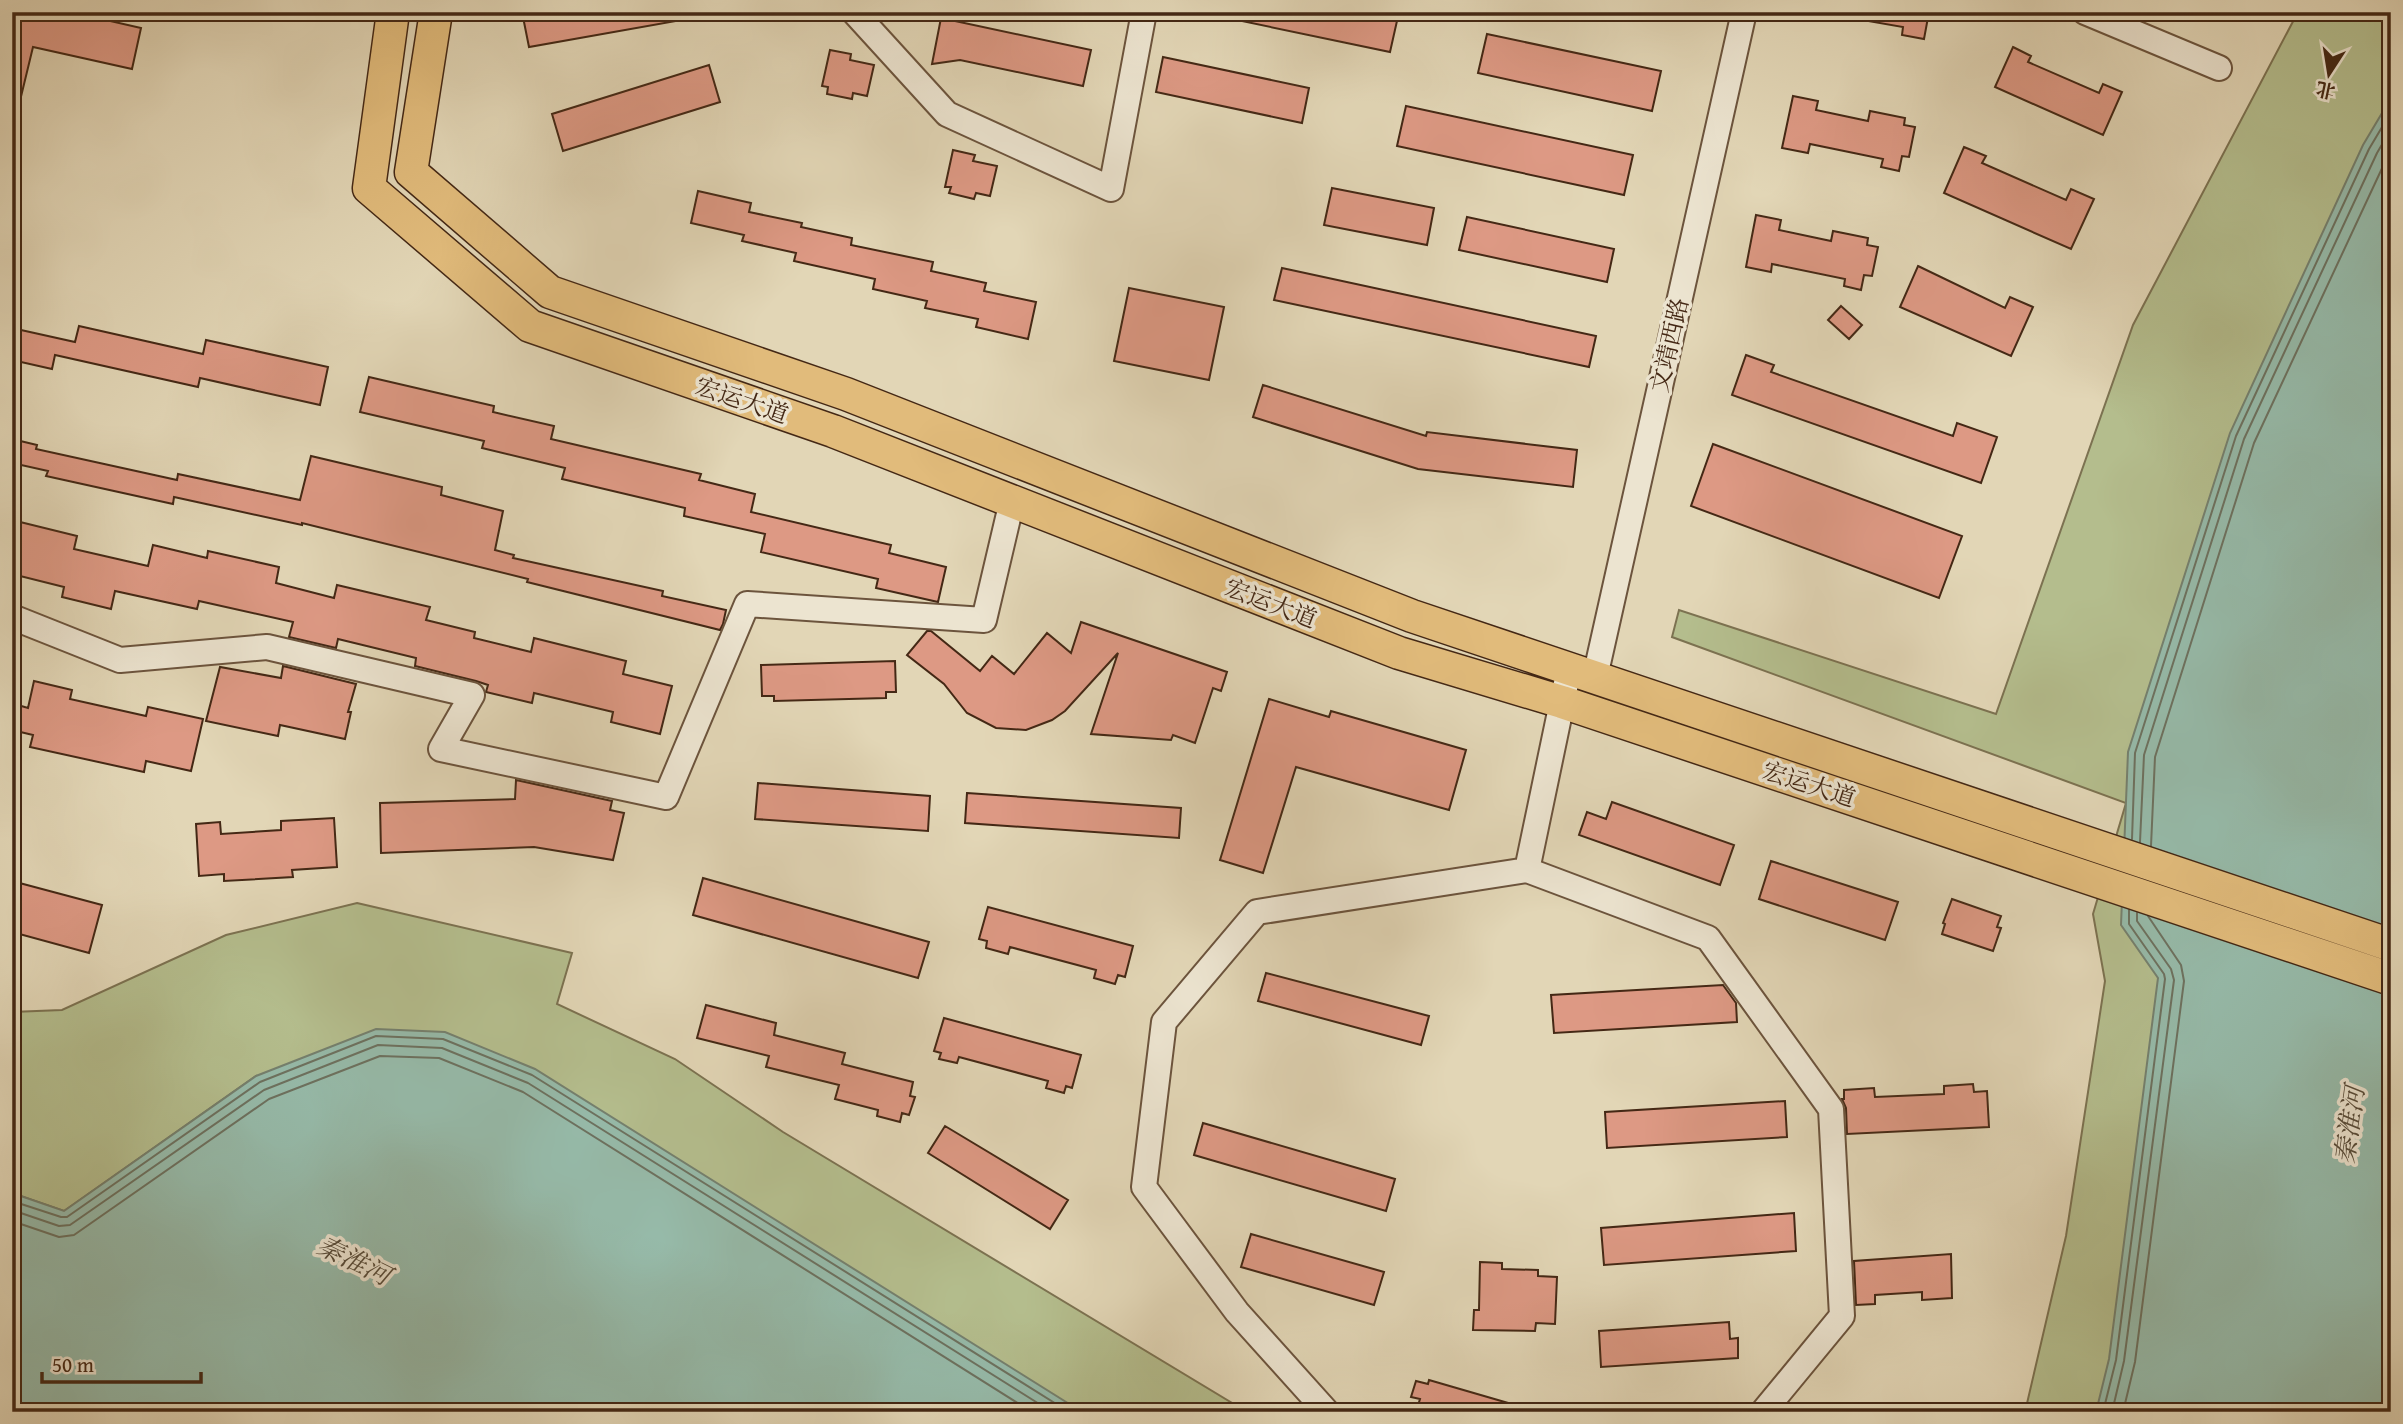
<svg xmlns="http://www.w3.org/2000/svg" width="2403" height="1424" font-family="'Gentium Book Plus','Noto Serif SC',serif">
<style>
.green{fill:#b4bd8d;stroke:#7c7251;stroke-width:2}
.water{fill:#96baa9;stroke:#75806e;stroke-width:2}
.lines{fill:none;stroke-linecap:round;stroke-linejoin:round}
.shore{stroke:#6d715f;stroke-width:2}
.building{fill:#dd9984;stroke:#442815;stroke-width:2}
.minor-casing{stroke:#6c543d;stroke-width:28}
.major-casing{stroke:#442815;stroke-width:35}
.minor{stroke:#ece4d0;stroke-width:24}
.major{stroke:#e1bb7b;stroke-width:32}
.labels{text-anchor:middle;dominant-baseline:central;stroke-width:7;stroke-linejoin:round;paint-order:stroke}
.street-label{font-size:24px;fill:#442815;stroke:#ece4d0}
.water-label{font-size:26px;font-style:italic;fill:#584c3a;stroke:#ece4d0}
</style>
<rect width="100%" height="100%" fill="#e2d6b6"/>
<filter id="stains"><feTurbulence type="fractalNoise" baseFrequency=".00286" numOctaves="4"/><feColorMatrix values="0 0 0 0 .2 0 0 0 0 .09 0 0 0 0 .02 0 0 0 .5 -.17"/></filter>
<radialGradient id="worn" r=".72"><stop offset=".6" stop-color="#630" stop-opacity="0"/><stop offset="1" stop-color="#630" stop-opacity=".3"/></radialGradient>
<path class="green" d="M2298,12H2391V1412H2025L2066,1236L2105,981L2093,914L2126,803L1672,637L1679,610L1996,714L2133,325Z
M357,903L572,953L557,1004L675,1059L783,1132L1247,1412H389L256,1076L64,1211L12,1193V1012L62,1010L226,935Z"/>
<path class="water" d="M2391,98V1412H2096L2109,1359L2158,978L2121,925L2128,752L2230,433L2363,145Z
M376,1029L445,1032L535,1069L1082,1412H12V1193L64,1211L256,1076Z"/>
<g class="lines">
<path class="shore" d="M2132,839L2135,753L2236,436L2369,149L2391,112
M2140,842L2144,755L2244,439L2377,153L2391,129
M2151,846L2155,757L2254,443L2391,149
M12,1201L61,1217H67L260,1082L376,1036L443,1039L532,1075L1069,1412
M12,1210L59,1226L70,1225L264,1090L378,1045L442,1048L528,1083L1052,1412
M12,1221L59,1237L74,1235L269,1099L380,1056L439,1058L523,1092L1032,1412
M2103,1412L2116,1360L2165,979L2164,974L2129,924V910
M2112,1412L2124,1361L2174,980L2171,969L2137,921V913
M2123,1412L2135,1362L2184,981L2181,965L2148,916"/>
</g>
<path class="building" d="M12,12H71L141,28L132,69L33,47L19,105L12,104Z
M522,12H675L676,21L529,47Z
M1237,12H1399L1390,52L1237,20Z
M1869,12H1929L1924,39L1902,35L1903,27L1868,21Z
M941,18L1091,50L1083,86L960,60L932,64Z
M1487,34L1661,71L1652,111L1478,73Z
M2013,47L2031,56L2028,62L2099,93L2103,84L2122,92L2103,135L1995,87Z
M830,50L851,54L850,60L874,65L867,96L853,93L852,99L827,94L828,87L822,86Z
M1163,57L1309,88L1302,123L1156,92Z
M709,65L720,102L563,151L552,114Z
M1793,96L1818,101L1816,110L1868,121L1870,111L1905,118L1904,125L1915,127L1909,157L1902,156L1899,171L1881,167L1883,159L1810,144L1808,153L1782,148Z
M1406,106L1633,155L1624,195L1397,146Z
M1964,147L1986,156L1982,163L2066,200L2071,189L2094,199L2071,249L1944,193Z
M953,150L975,155L973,161L997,166L990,196L976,193L974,199L949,193L951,187H945Z
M1332,188L1434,208L1427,245L1324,225Z
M698,191L751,203L749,212L802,223L801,227L852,238L851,245L933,262L931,271L986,283L984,291L1036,302L1028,339L976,327L978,319L925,308L927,301L873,289L875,279L794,261L796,253L742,241L744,235L691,223Z
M1756,215L1781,220L1779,230L1831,241L1833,231L1868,238L1867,245L1878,247L1872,276L1864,275L1861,290L1844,286L1845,279L1772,264L1771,272L1746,267Z
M1467,217L1614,249L1607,282L1459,250Z
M1918,266L2005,308L2010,297L2033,307L2011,356L1900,307Z
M1282,268L1596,336L1589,367L1274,300Z
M1129,288L1224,307L1209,380L1114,361Z
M1841,306L1862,325L1849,339L1828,320Z
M79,326L203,354L206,340L328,367L320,405L200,378L198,387L55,355L52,369L12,360V328L75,342Z
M1746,355L1774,365L1771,372L1953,436L1957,423L1997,437L1981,483L1732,395Z
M369,377L494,406L493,412L554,426L551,439L701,474L699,480L755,494L751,512L891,545L889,553L946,567L938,602L876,588L878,579L761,552L765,534L684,516L685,508L562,479L565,468L482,448L484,441L360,412Z
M1263,385L1426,436L1427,432L1577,450L1573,487L1418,469L1253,417Z
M12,439L37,445L36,449L177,480L178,474L300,500L311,456L442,487L441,495L503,511L495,550L514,555L513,558L663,591L662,596L726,610L723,624L720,630L527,582L528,579L302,523V525L174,497L173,504L46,476L48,471L12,463Z
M1713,444L1962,536L1939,598L1691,506Z
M12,520L77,536L74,549L148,566L153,545L207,558L208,551L279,567L276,583L334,598L337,585L430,607L426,620L475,632L474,638L531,652L534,638L626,661L623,674L672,686L660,734L611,722L613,712L534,693L532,703L486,692L488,685L476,681L415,666L416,658L338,639L336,648L289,637L293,622L199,601L197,609L115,591L111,609L62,597L64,587L12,574Z
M1081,622L1227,672L1221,691L1213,688L1195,743L1173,735L1171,740L1091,734L1118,653L1065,711L1052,720L1026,730L996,728L967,713L944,684L907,655L927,631H931L980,671L992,656L1014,674L1047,633L1071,653Z
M895,661L896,692H886V698L774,701V696H762L761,665Z
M283,666L356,684L348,712H351L345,739L280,725L278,736L206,721L220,667L281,678Z
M34,681L72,690L70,699L146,716L148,707L203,719L191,771L146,761L144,772L30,747L33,735L12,730L18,705L28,708Z
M1269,699L1329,717L1331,711L1466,750L1449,810L1296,767L1263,873L1220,860Z
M516,780L612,801L610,810L624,813L613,860L534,847L381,853L380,803L515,799Z
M758,783L930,796L928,831L755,819Z
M967,793L1181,808L1179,838L965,823Z
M1612,802L1734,845L1720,885L1579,835L1587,812L1606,819Z
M334,818L337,867L292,870L293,877L224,881V874L199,876L196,824L220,822L221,834L281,830V821Z
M1771,861L1898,902L1885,940L1759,899Z
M703,878L929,942L918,978L693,915Z
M12,881L102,905L89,953L12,932Z
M1952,899L2001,916L1997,927L2001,928L1993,951L1942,934L1945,924L1943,923Z
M988,907L1133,946L1125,977L1118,975L1115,984L1094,978L1096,970L1010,947L1008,954L986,948L987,941L979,939Z
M1266,973L1429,1016L1421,1045L1258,1001Z
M1723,985L1736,1003L1737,1022L1554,1033L1551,995Z
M706,1005L776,1023L774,1035L845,1053L842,1064L913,1082L910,1096L915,1097L909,1115L902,1113L900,1122L877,1116L878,1110L835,1099L839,1085L766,1067L769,1056L697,1038Z
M944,1018L1081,1055L1072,1088L1066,1086L1064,1093L1046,1088L1048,1081L959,1057L957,1063L939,1059L941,1053L934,1051Z
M1973,1084L1974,1092L1987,1091L1989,1127L1847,1134L1846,1108L1842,1099H1844V1090L1874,1088L1875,1097L1944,1094V1086Z
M1785,1101L1787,1137L1607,1148L1605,1112Z
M1203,1123L1395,1179L1386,1211L1194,1155Z
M945,1126L1068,1200L1050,1229L928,1153Z
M1794,1213L1796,1251L1604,1265L1601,1228Z
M1251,1234L1384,1272L1374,1305L1241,1267Z
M1951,1254L1952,1298L1922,1300V1292L1875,1295V1304L1856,1305L1854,1261Z
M1480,1262L1502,1263V1269L1538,1270V1276L1557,1277L1555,1324L1536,1323L1535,1331L1473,1330L1474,1310H1479Z
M1729,1322L1730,1339L1738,1338V1358L1601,1367L1599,1331Z
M1429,1380L1522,1407L1521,1412H1416L1420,1399L1411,1397L1416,1381L1428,1384Z"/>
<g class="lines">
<g class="minor-casing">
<path id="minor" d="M854,12L947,114L1111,189L1144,12
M2085,12L2219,68
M12,617L120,660L267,647L472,695L441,749L666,797L747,604L984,620L1012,501
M1595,677L1744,12
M1527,870L1569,669
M1327,1412L1237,1312L1144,1187L1164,1022L1257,912L1527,870L1708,938L1831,1109L1842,1316L1763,1412"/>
</g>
<g class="major-casing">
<path id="major" d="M393,12L369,188L530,326L833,431L1399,653L1562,702L2391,979
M436,12L411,172L550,292L846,394L1412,616L2391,945"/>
</g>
<use href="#minor" class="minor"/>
<use href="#major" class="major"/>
</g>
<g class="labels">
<g class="street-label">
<text transform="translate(1669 345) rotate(-77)">文靖西路</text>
<text transform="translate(742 400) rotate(19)">宏运大道</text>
<text transform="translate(1271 603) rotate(21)">宏运大道</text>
<text transform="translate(1809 784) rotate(18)">宏运大道</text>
</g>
<g class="water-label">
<text transform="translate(2349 1125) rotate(-82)">秦淮河</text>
<text transform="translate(354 1260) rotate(26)">秦淮河</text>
</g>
</g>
<rect width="2403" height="1424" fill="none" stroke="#e2d6b6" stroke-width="42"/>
<rect x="14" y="14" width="2375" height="1396" fill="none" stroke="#442815" stroke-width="3.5"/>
<rect x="21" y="21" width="2361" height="1382" fill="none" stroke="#442815" stroke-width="2"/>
<g transform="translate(2329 74) rotate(192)" stroke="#ece4d0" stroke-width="5" paint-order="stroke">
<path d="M0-5L12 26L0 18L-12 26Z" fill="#442815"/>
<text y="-10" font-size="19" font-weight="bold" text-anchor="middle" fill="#442815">北</text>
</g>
<path d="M42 1372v10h159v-10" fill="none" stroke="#442815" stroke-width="3.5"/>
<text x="52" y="1372" font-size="21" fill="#442815" stroke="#ece4d0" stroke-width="5" paint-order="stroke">50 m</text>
<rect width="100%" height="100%" filter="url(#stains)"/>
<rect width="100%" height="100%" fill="url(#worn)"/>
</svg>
